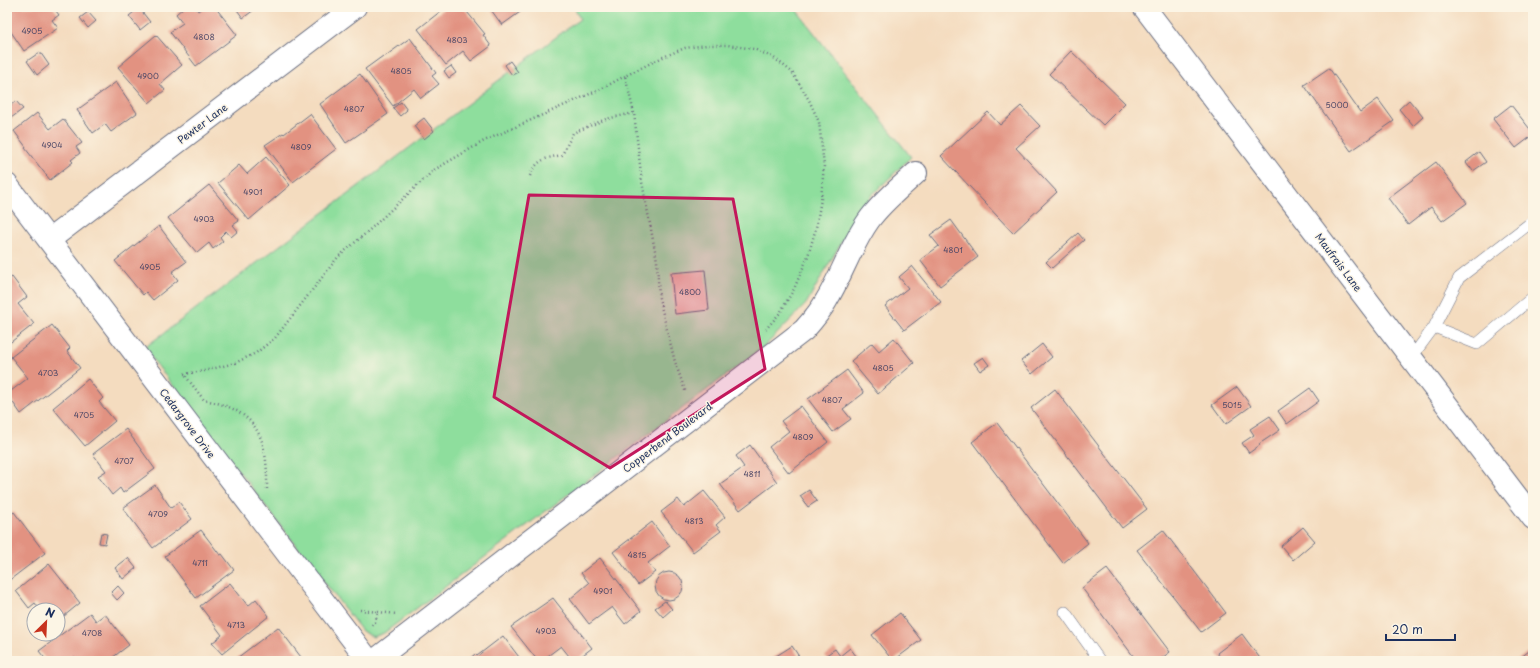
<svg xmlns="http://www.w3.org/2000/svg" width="1540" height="668" font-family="'Playpen Sans',sans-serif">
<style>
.green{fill:#8ede9d;stroke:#54867e}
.building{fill:#e29281}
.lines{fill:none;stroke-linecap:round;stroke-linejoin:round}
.service-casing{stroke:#676c80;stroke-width:12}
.minor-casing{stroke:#676c80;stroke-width:24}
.path{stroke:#676c80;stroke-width:2.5;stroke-dasharray:1 3;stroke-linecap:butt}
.service{stroke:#fff;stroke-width:11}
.minor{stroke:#fff;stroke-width:22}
.marked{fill:#c2185b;fill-opacity:0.2;stroke:#c2185b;stroke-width:3;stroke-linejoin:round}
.labels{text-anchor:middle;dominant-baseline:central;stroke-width:3;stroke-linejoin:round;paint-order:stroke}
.number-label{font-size:8px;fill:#4d4867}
.street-label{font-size:10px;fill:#1b2f5e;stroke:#fcf5e5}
</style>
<rect width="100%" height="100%" fill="#fcf5e5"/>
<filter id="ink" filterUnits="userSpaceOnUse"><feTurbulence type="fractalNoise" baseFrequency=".025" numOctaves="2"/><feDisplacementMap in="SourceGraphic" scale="8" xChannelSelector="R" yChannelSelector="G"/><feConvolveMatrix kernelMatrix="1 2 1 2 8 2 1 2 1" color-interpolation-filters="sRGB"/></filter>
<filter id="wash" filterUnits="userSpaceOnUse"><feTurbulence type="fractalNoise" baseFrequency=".012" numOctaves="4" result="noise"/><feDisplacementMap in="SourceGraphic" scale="16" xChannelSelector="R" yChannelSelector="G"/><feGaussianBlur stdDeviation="0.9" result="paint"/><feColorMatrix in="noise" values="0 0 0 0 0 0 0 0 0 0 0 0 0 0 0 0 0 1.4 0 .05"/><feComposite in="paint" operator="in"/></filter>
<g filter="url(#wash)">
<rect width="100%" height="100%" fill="#f4dcbf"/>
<path class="green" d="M574,7H794L911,157L871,196L846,234L806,304L765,346L384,633L373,637L362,631L144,348L580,19Z"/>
<g id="blocks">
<path class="building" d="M7,7H53L59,15L52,20L58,28L24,51L7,26Z
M184,7H195L198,11L203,7H215L237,35L196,66L170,32L183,23L176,14Z
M235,7H258L243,18Z
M446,7H463L485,34L483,35L491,46L471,61L463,51L446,65L418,29Z
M489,7H527L502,25Z
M139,8L150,22L140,30L129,16Z
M88,12L96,21L88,28L80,18Z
M156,35L182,65L160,84L165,90L149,103L118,67Z
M410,38L436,73L432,76L439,84L421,98L414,89L393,106L365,69L383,56L384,57Z
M1071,51L1125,103L1103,125L1049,74Z
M40,52L49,65L37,75L27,61Z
M510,61L518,72L512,75L505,65Z
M451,66L456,73L449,78L444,71Z
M1329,68L1360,112L1378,99L1394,121L1351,151L1304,85Z
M360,74L388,114L346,143L320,104Z
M116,82L137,113L111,132L105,124L93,133L77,110Z
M1409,100L1423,117L1413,126L1399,109Z
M16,101L23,109L11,118L7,113V108Z
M401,102L407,110L400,116L393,108Z
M1511,105L1533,133V135L1516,148L1493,119Z
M1021,106L1040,126L1016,148L1057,192L1013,233L941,156L988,112L1000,125Z
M37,113L50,129L63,119L82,143L76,147L80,153L71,160L73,162L50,180L25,148L26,147L14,131Z
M310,114L336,149L293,182L265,145L283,133L284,134Z
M424,118L434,131L424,139L414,126Z
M1479,152L1486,162L1473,171L1466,162Z
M266,157L290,185L249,220L218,183L239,165L247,174Z
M1436,162L1467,203L1442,221L1431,207L1408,225L1388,198Z
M209,185L239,221L233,225L238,231L231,237L226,231L220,237L223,241L213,249L209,243L197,253L168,218Z
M951,220L978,257L940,286L920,260L939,246L930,235Z
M159,226L186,262L172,272L178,280L153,300L146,292L143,295L115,261Z
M1078,233L1084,240L1052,268L1046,262Z
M912,266L941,302L904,330L885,306L908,288L899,277Z
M705,270L709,310L675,314L671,273Z
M12,277L27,297L18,304L34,324L7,345V280Z
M52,325L70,348L67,351L80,368L21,414L7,394L28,378L11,357Z
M894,338L914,363L878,394L851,361L872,343L879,351Z
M1042,344L1052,357L1032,374L1021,361Z
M983,357L989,365L980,371L974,363Z
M847,370L864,393L843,409L851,419L833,432L808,399Z
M88,379L103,398L99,402L115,421L85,446L53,408Z
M1237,387L1251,406L1226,424L1212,405Z
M1310,388L1319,401L1287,424L1278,411Z
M1055,389L1147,509L1122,528L1031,408Z
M801,406L828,442L789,473L769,447L789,431L781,421Z
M1270,416L1280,430L1259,444L1260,445L1249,453L1242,443L1254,435L1250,429Z
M997,423L1088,543L1063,563L972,442Z
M126,429L155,469L123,493L120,488L112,495L98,476L106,471L93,454Z
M750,445L777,482L740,510L720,484L744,467L736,456Z
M155,485L171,508L179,502L192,519L153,548L123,508Z
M809,490L817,501L808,507L800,496Z
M704,491L725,517L716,525L721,531L693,552L661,512L678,499L684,507Z
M14,512L45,553L7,582V517Z
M652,522L670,546L648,563L655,572L638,585L613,552Z
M1303,527L1315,541L1293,560L1281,546Z
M201,530L220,555L222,554L234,570L196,598L165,556Z
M1163,530L1226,613L1201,632L1137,550Z
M101,533L107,534L105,544L99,543Z
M128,558L136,568L123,579L115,568Z
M600,558L641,611L625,624L612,607L589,624L570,599L589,583L581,573Z
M49,564L80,603L58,621V610H40L35,603L29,608L16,591Z
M1107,569L1170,652L1158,661H1137L1082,588Z
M655 586a14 14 0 1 1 28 0a14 14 0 1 1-28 0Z
M230,583L248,606L256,599L269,616L222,654L212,643L222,635L200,606Z
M118,586L124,593L117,600L111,593Z
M553,598L592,648L575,661H573L561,646L541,661H538L511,627Z
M665,601L672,609L663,617L655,608Z
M90,613L96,621L105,614L129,645L108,661H76L77,660L75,657L70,661H47L39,651Z
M900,613L921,640L893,661L872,635Z
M278,627L304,661H239L237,658Z
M1242,634L1262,661H1223L1217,653Z
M503,636L522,661H467L475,654L477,656Z
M792,646L802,661H775L773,658Z
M850,648L860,661H828L825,656L835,649L840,656Z
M1533,648V661H1516Z"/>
</g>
</g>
<g filter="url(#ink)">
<use href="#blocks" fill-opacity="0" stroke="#676c80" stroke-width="1"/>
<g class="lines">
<g class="service-casing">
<path id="service" d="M1434,327L1477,344L1533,297
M1411,358L1434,327L1459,278L1533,221
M1065,612L1100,661"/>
</g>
<g class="minor-casing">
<path id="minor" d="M1144,7L1533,518
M7,185L369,661
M49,240L355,7
M374,661L804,330C812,321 820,312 826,301C842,275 851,245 869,220C882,202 900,188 916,173"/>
</g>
<path class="path" d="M634,113L625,76L663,57L685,48L707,45H727L754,49L774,58L792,72L809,100L819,122L824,166L821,199L816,228L808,256L794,289L780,313L766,329
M530,176C537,159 546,158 562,155L573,133L606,119L634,113L642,182L657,261L659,298L675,362L686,393
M267,489C268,438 258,410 204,400L184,374L204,371L235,363L256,353L275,338L338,257L365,234L434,170L484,141L601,89L625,76
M360,610L378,612L375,622L371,626
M378,612L397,614"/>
<use href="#service" class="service"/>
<use href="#minor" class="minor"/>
</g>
</g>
<path class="marked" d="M529,195L733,199L765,369L610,468L494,397Z"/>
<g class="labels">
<g class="number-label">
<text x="32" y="31">4905</text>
<text x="204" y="37">4808</text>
<text x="457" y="40">4803</text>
<text x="401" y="71">4805</text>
<text x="148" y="76">4900</text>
<text x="1337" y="105">5000</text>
<text x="354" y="109">4807</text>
<text x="52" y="145">4904</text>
<text x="301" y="147">4809</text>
<text x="253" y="192">4901</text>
<text x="204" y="219">4903</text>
<text x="953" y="250">4801</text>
<text x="150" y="267">4905</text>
<text x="690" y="292">4800</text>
<text x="883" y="368">4805</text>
<text x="48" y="373">4703</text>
<text x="832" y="400">4807</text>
<text x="1232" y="405">5015</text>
<text x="84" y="415">4705</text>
<text x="803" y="437">4809</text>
<text x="124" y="461">4707</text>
<text x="752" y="474">4811</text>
<text x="158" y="514">4709</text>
<text x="694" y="521">4813</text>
<text x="637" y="555">4815</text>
<text x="200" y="563">4711</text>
<text x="603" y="591">4901</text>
<text x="236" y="625">4713</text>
<text x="546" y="631">4903</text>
<text x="92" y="633">4708</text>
</g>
<g class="street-label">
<text transform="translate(202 123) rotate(-37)">Pewter Lane</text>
<text transform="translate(1339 262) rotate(53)">Maufrais Lane</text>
<text transform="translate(188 423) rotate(53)">Cedargrove Drive</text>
<text transform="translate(667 437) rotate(-37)">Copperbend Boulevard</text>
</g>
</g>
<rect width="1540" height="668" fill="none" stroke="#fcf5e5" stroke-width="24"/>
<g transform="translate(46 622) rotate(24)"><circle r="19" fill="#fcf5e5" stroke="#a2a6af"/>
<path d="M0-3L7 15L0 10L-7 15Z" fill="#c8321e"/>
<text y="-6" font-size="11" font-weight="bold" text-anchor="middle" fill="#1b2f5e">N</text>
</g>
<path d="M1386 634v6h69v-6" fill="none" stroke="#1b2f5e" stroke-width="2"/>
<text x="1392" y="634" font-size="12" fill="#1b2f5e" stroke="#fcf5e5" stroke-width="3" paint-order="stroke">20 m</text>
</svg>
